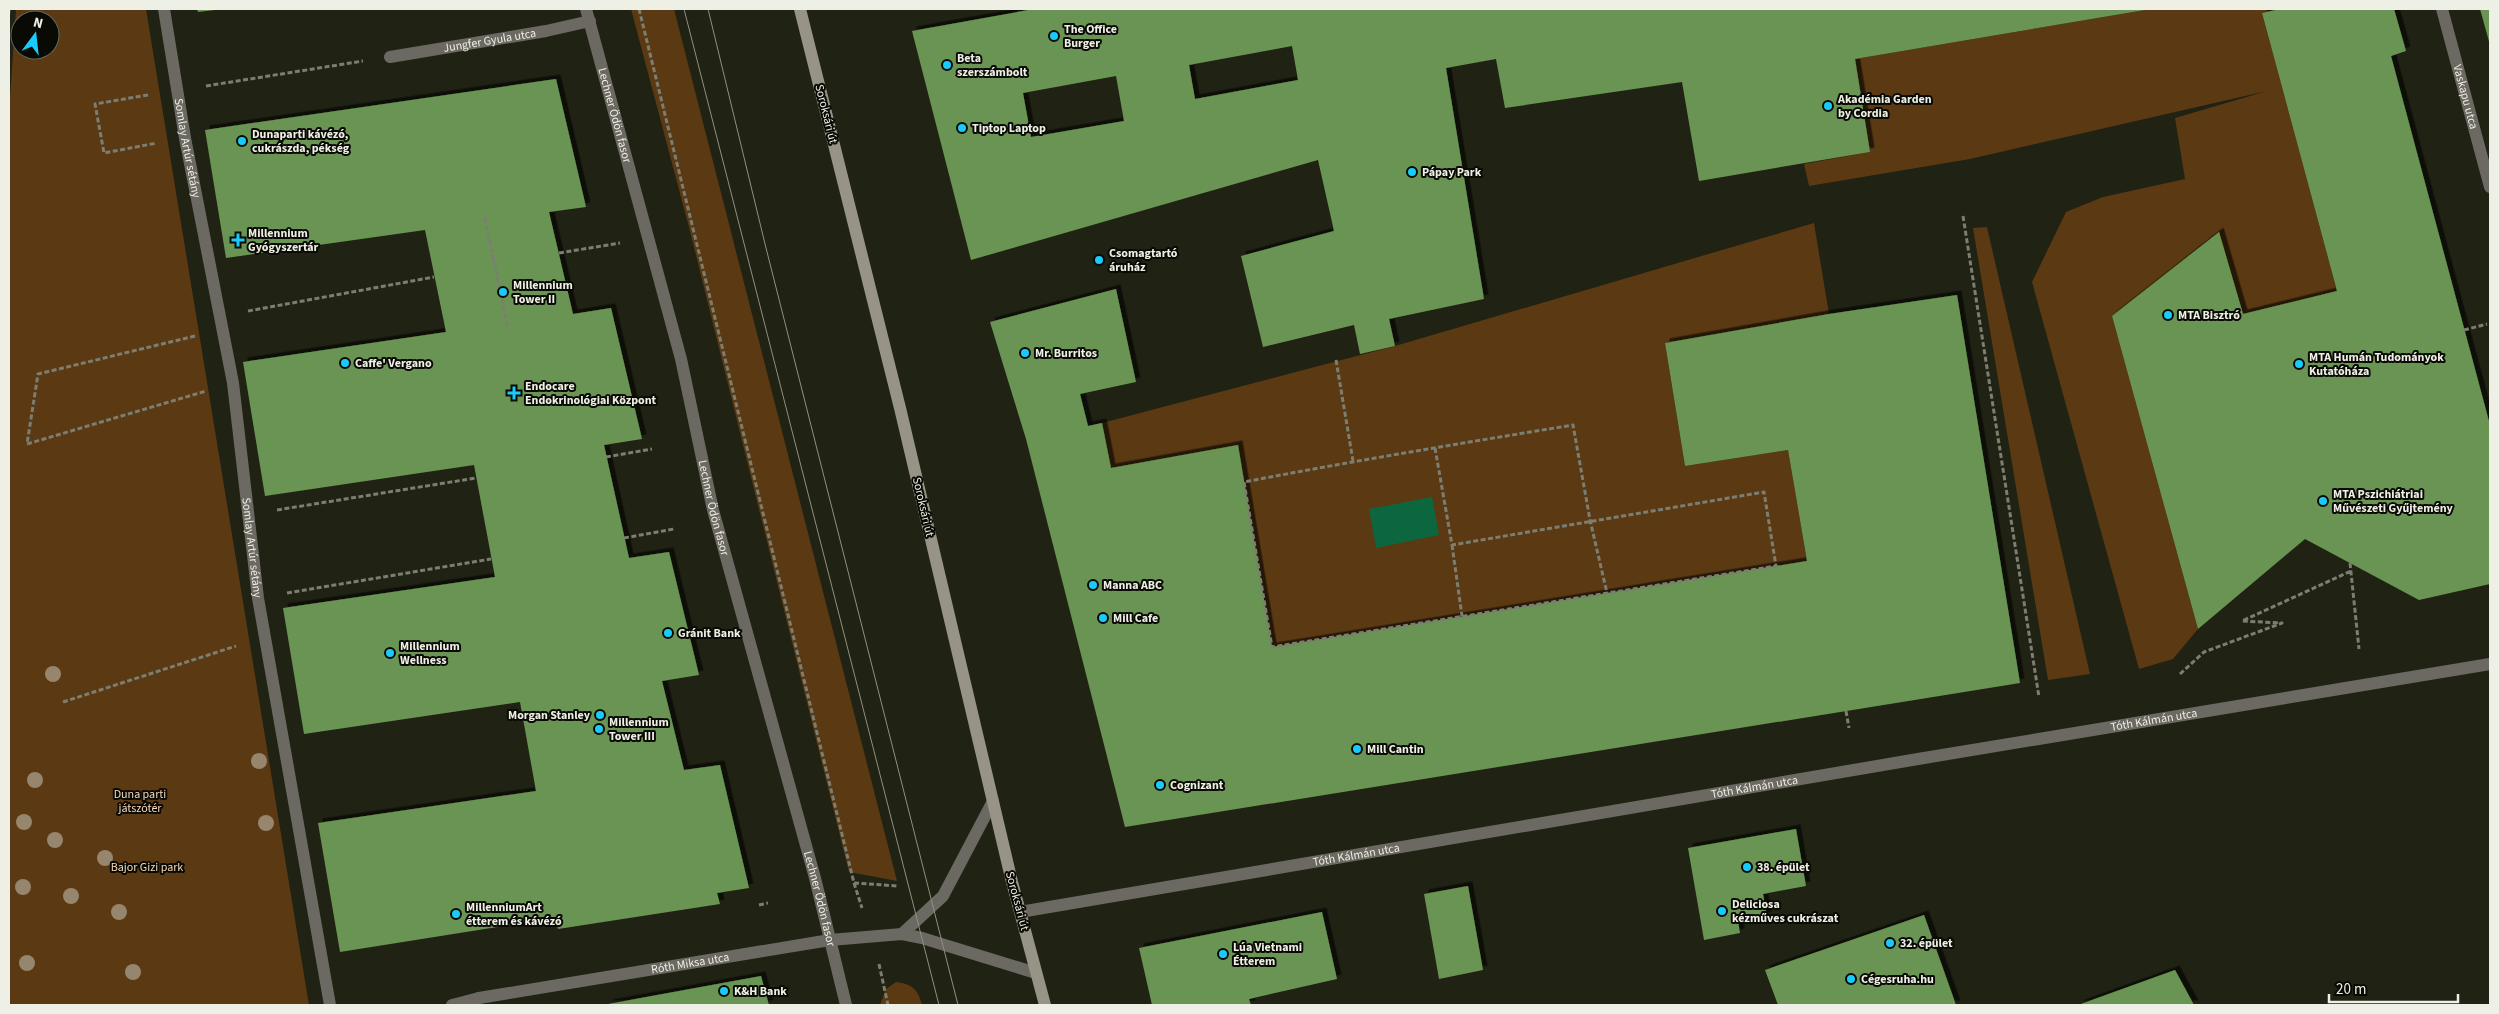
<svg xmlns="http://www.w3.org/2000/svg" width="2499" height="1014" font-family="'Source Sans 3',sans-serif">
<style>
.green{fill:#5a3913;fill-rule:evenodd}
.water{fill:#0d673e}
.building{fill:#6b9452;fill-rule:evenodd;filter:url(#shadow)}
.lines{fill:none;stroke-linecap:round;stroke-linejoin:round}
.path{stroke:#7c7e71;stroke-width:3;stroke-dasharray:5 2.5;stroke-linecap:butt}
.service{stroke:#6c6962;stroke-width:12}
.pedestrian{stroke:#6c6962;stroke-width:12}
.minor{stroke:#6c6962;stroke-width:12}
.secondary{stroke:#979387;stroke-width:12}
.tram{stroke:#8e9084;stroke-width:1}
.tree{fill:#96866e}
.poi-dot{fill:#1bcafc;stroke:#0a0a05;stroke-width:2}
.labels{text-anchor:middle;dominant-baseline:central;stroke-width:4;stroke-linejoin:round;paint-order:stroke}
.poi-label{font-size:12px;font-weight:bold;fill:#eeefe5;stroke:#0a0a05;text-anchor:start}
.street-label{font-size:12px;fill:#eeefe5;stroke:#0a0a05}
.park-label{font-size:12px;fill:#f7d8b9;stroke:#0a0a05}
</style>
<defs>
<filter id="shadow"><feDropShadow dx="4.5" dy="-4.5" stdDeviation="0" flood-color="#0009"/></filter>
</defs>
<rect width="100%" height="100%" fill="#202213"/>
<path class="green" d="M16,9H146L309,1005H9V112ZM20,20H50V50H20Z
M631,9H674L897,881L849,872L690,231Z
M2151,9H2280L2262,13L2337,291L2243,314L2218,232L2112,316L2198,629L2173,659L2139,669L2032,282L2066,212L2103,197L2185,179L2175,118L2267,91L1970,159L1809,186L1804,164L1870,152L1855,59Z
M1814,223L1829,314L1665,343L1685,466L1788,450L1807,561L1272,647L1238,445L1111,468L1102,423L1395,346Z
M1987,227L2090,674L2048,680L1973,228Z
M896,982C912,984 918,989 922,1005H880L886,989Z"/>
<path class="water" d="M1432,497L1439,535L1376,548L1369,509Z"/>
<path class="building" d="M197,9H215V10L198,12Z
M1034,9H2144L2145,10L1855,59L1870,152L1699,181L1682,82L1505,108L1496,59L1446,68L1484,299L1389,319L1395,346L1360,354L1354,325L1263,347L1241,256L1334,231L1318,160L971,260L912,31ZM1292,46L1298,80L1195,99L1189,65ZM1116,76L1124,121L1031,137L1023,93Z
M2280,9H2394L2406,51L2391,56L2490,425V584L2419,600L2305,539L2198,629L2112,316L2219,232L2243,314L2337,291L2262,13Z
M2480,9H2490V45Z
M556,79L586,207L549,212L573,314L611,308L642,439L604,445L629,558L669,552L699,675L662,681L684,770L720,765L749,888L717,893L720,904L558,929L555,918L340,952L318,823L536,791L520,702L304,734L283,608L495,577L474,465L265,496L243,362L446,332L425,230L226,258L205,130Z
M1116,289L1136,382L1080,394L1088,426L1102,423L1111,468L1238,445L1272,647L1807,561L1788,450L1685,466L1665,343L1829,314L1957,295L2020,683L1125,827L1026,439L990,322Z
M1796,829L1806,886L1763,894L1767,916L1738,921L1740,933L1704,940L1688,848Z
M1468,886L1483,970L1439,979L1424,894Z
M1322,912L1337,979L1249,999L1251,1005H1152L1139,948Z
M1924,915L1956,1005H1778L1765,970Z
M2175,970L2194,1005H2078Z
M761,976L769,1005H608V1004Z"/>
<g class="lines">
<path class="path" d="M639,9L854,883L862,908
M206,86L363,61
M148,95L95,104L104,153L157,143
M1963,216L2039,697
M485,218L508,329
M559,253L620,243
M248,311L434,277
M2464,330L2487,324
M195,336L38,374L27,444L206,391
M1336,360L1353,461
M1435,448L1452,545L1764,492L1776,566L1272,647L1244,482C1353,461 1463,443 1573,425L1590,520L1607,593
M606,457L652,449
M277,510L476,478
M624,538L674,529
M1452,545L1462,616
M2350,563L2359,649
M287,593L491,559
M2180,674L2204,652L2282,623L2242,621L2351,571
M63,702L236,646
M1846,711L1849,728
M854,883L898,886
M759,905L768,903
M879,964L888,1005"/>
<g class="service">
<path id="s1" d="M390,57L546,31L590,21"/>
<path id="s2" d="M479,998L830,940"/>
</g>
<g class="pedestrian">
<path id="s3" d="M164,9L185,138L233,383L258,598L330,1005"/>
<path d="M452,1005L479,998"/>
</g>
<g class="minor">
<path id="s4" d="M586,9L681,359L713,510L815,878L846,1005"/>
<path id="s5" d="M2442,9L2490,187"/>
<path id="s6" d="M1020,912L1918,759L2490,664"/>
<path d="M902,934L943,896L993,801"/>
<path d="M830,940L902,934L922,938L1036,973"/>
</g>
<path class="secondary" d="M800,9L900,408L1012,882L1045,1005"/>
<path class="tram" d="M684,9L939,1005
M708,9L766,248L958,1005
M9,23L10,9"/>
</g>
<g class="tree">
<circle cx="53" cy="674" r="8"/>
<circle cx="259" cy="761" r="8"/>
<circle cx="35" cy="780" r="8"/>
<circle cx="24" cy="822" r="8"/>
<circle cx="266" cy="823" r="8"/>
<circle cx="55" cy="840" r="8"/>
<circle cx="105" cy="858" r="8"/>
<circle cx="23" cy="887" r="8"/>
<circle cx="71" cy="896" r="8"/>
<circle cx="119" cy="912" r="8"/>
<circle cx="27" cy="963" r="8"/>
<circle cx="133" cy="972" r="8"/>
</g>
<g class="poi-dot">
<circle cx="1054" cy="36" r="5"/>
<circle cx="947" cy="65" r="5"/>
<circle cx="1828" cy="106" r="5"/>
<circle cx="962" cy="128" r="5"/>
<circle cx="242" cy="141" r="5"/>
<circle cx="1412" cy="172" r="5"/>
<path d="M235.5 232.5h5v5h5v5h-5v5h-5v-5h-5v-5h5z"/>
<circle cx="1099" cy="260" r="5"/>
<circle cx="503" cy="292" r="5"/>
<circle cx="2168" cy="315" r="5"/>
<circle cx="1025" cy="353" r="5"/>
<circle cx="345" cy="363" r="5"/>
<circle cx="2299" cy="364" r="5"/>
<path d="M511.5 385.5h5v5h5v5h-5v5h-5v-5h-5v-5h5z"/>
<circle cx="2323" cy="501" r="5"/>
<circle cx="1093" cy="585" r="5"/>
<circle cx="1103" cy="618" r="5"/>
<circle cx="668" cy="633" r="5"/>
<circle cx="390" cy="653" r="5"/>
<circle cx="600" cy="715" r="5"/>
<circle cx="599" cy="729" r="5"/>
<circle cx="1357" cy="749" r="5"/>
<circle cx="1160" cy="785" r="5"/>
<circle cx="1747" cy="867" r="5"/>
<circle cx="1722" cy="911" r="5"/>
<circle cx="456" cy="914" r="5"/>
<circle cx="1890" cy="943" r="5"/>
<circle cx="1223" cy="954" r="5"/>
<circle cx="1851" cy="979" r="5"/>
<circle cx="724" cy="991" r="5"/>
</g>
<g class="labels">
<g class="poi-label">
<text x="1064" y="29">The Office<tspan x="1064" dy="14">Burger</tspan></text>
<text x="957" y="58">Beta<tspan x="957" dy="14">szerszámbolt</tspan></text>
<text x="1838" y="99">Akadémia Garden<tspan x="1838" dy="14">by Cordia</tspan></text>
<text x="972" y="128">Tiptop Laptop</text>
<text x="252" y="134">Dunaparti kávézó,<tspan x="252" dy="14">cukrászda, pékség</tspan></text>
<text x="1422" y="172">Pápay Park</text>
<text x="248" y="233">Millennium<tspan x="248" dy="14">Gyógyszertár</tspan></text>
<text x="1109" y="253">Csomagtartó<tspan x="1109" dy="14">áruház</tspan></text>
<text x="513" y="285">Millennium<tspan x="513" dy="14">Tower II</tspan></text>
<text x="2178" y="315">MTA Bisztró</text>
<text x="1035" y="353">Mr. Burritos</text>
<text x="2309" y="357">MTA Humán Tudományok<tspan x="2309" dy="14">Kutatóháza</tspan></text>
<text x="355" y="363">Caffe' Vergano</text>
<text x="525" y="386">Endocare<tspan x="525" dy="14">Endokrinológiai Központ</tspan></text>
<text x="2333" y="494">MTA Pszichiátriai<tspan x="2333" dy="14">Művészeti Gyűjtemény</tspan></text>
<text x="1103" y="585">Manna ABC</text>
<text x="1113" y="618">Mill Cafe</text>
<text x="678" y="633">Gránit Bank</text>
<text x="400" y="646">Millennium<tspan x="400" dy="14">Wellness</tspan></text>
<text x="590" y="715" text-anchor="end">Morgan Stanley</text>
<text x="609" y="722">Millennium<tspan x="609" dy="14">Tower III</tspan></text>
<text x="1367" y="749">Mill Cantin</text>
<text x="1170" y="785">Cognizant</text>
<text x="1757" y="867">38. épület</text>
<text x="1732" y="904">Deliciosa<tspan x="1732" dy="14">kézműves cukrászat</tspan></text>
<text x="466" y="907">MillenniumArt<tspan x="466" dy="14">étterem és kávézó</tspan></text>
<text x="1900" y="943">32. épület</text>
<text x="1233" y="947">Lúa Vietnami<tspan x="1233" dy="14">Étterem</tspan></text>
<text x="1861" y="979">Cégesruha.hu</text>
<text x="734" y="991">K&amp;H Bank</text>
</g>
<g class="street-label">
<text stroke="none"><textPath href="#s1" startOffset="101">Jungfer Gyula utca</textPath></text>
<text stroke="none"><textPath href="#s5" startOffset="91">Vaskapu utca</textPath></text>
<text transform="translate(826 114) rotate(76)">Soroksári út</text>
<text stroke="none"><textPath href="#s4" startOffset="110">Lechner Ödön fasor</textPath></text>
<text stroke="none"><textPath href="#s3" startOffset="141">Somlay Artúr sétány</textPath></text>
<text stroke="none"><textPath href="#s4" startOffset="515">Lechner Ödön fasor</textPath></text>
<text transform="translate(923 507) rotate(77)">Soroksári út</text>
<text stroke="none"><textPath href="#s3" startOffset="546">Somlay Artúr sétány</textPath></text>
<text stroke="none"><textPath href="#s6" startOffset="1150">Tóth Kálmán utca</textPath></text>
<text stroke="none"><textPath href="#s6" startOffset="745">Tóth Kálmán utca</textPath></text>
<text stroke="none"><textPath href="#s6" startOffset="341">Tóth Kálmán utca</textPath></text>
<text stroke="none"><textPath href="#s4" startOffset="920">Lechner Ödön fasor</textPath></text>
<text transform="translate(1017 901) rotate(75)">Soroksári út</text>
<text stroke="none"><textPath href="#s2" startOffset="214">Róth Miksa utca</textPath></text>
</g>
<g class="park-label">
<text x="140" y="794">Duna parti<tspan x="140" dy="14">játszótér</tspan></text>
<text x="147" y="867">Bajor Gizi park</text>
</g>
</g>
<rect width="2499" height="1014" fill="none" stroke="#eeefe5" stroke-width="20"/>
<g transform="translate(35 35) rotate(15)"><circle r="24" fill="#0a0a05" stroke="#65665f"/>
<path d="M0-4L9 19L0 12L-9 19Z" fill="#1bcafc"/>
<text y="-8" font-size="14" font-weight="bold" text-anchor="middle" fill="#eeefe5">N</text>
</g>
<path d="M2329 994v8h129v-8" fill="none" stroke="#eeefe5" stroke-width="2.5"/>
<text x="2336" y="994" font-size="15" fill="#eeefe5" stroke="#0a0a05" stroke-width="4" paint-order="stroke">20 m</text>
</svg>
